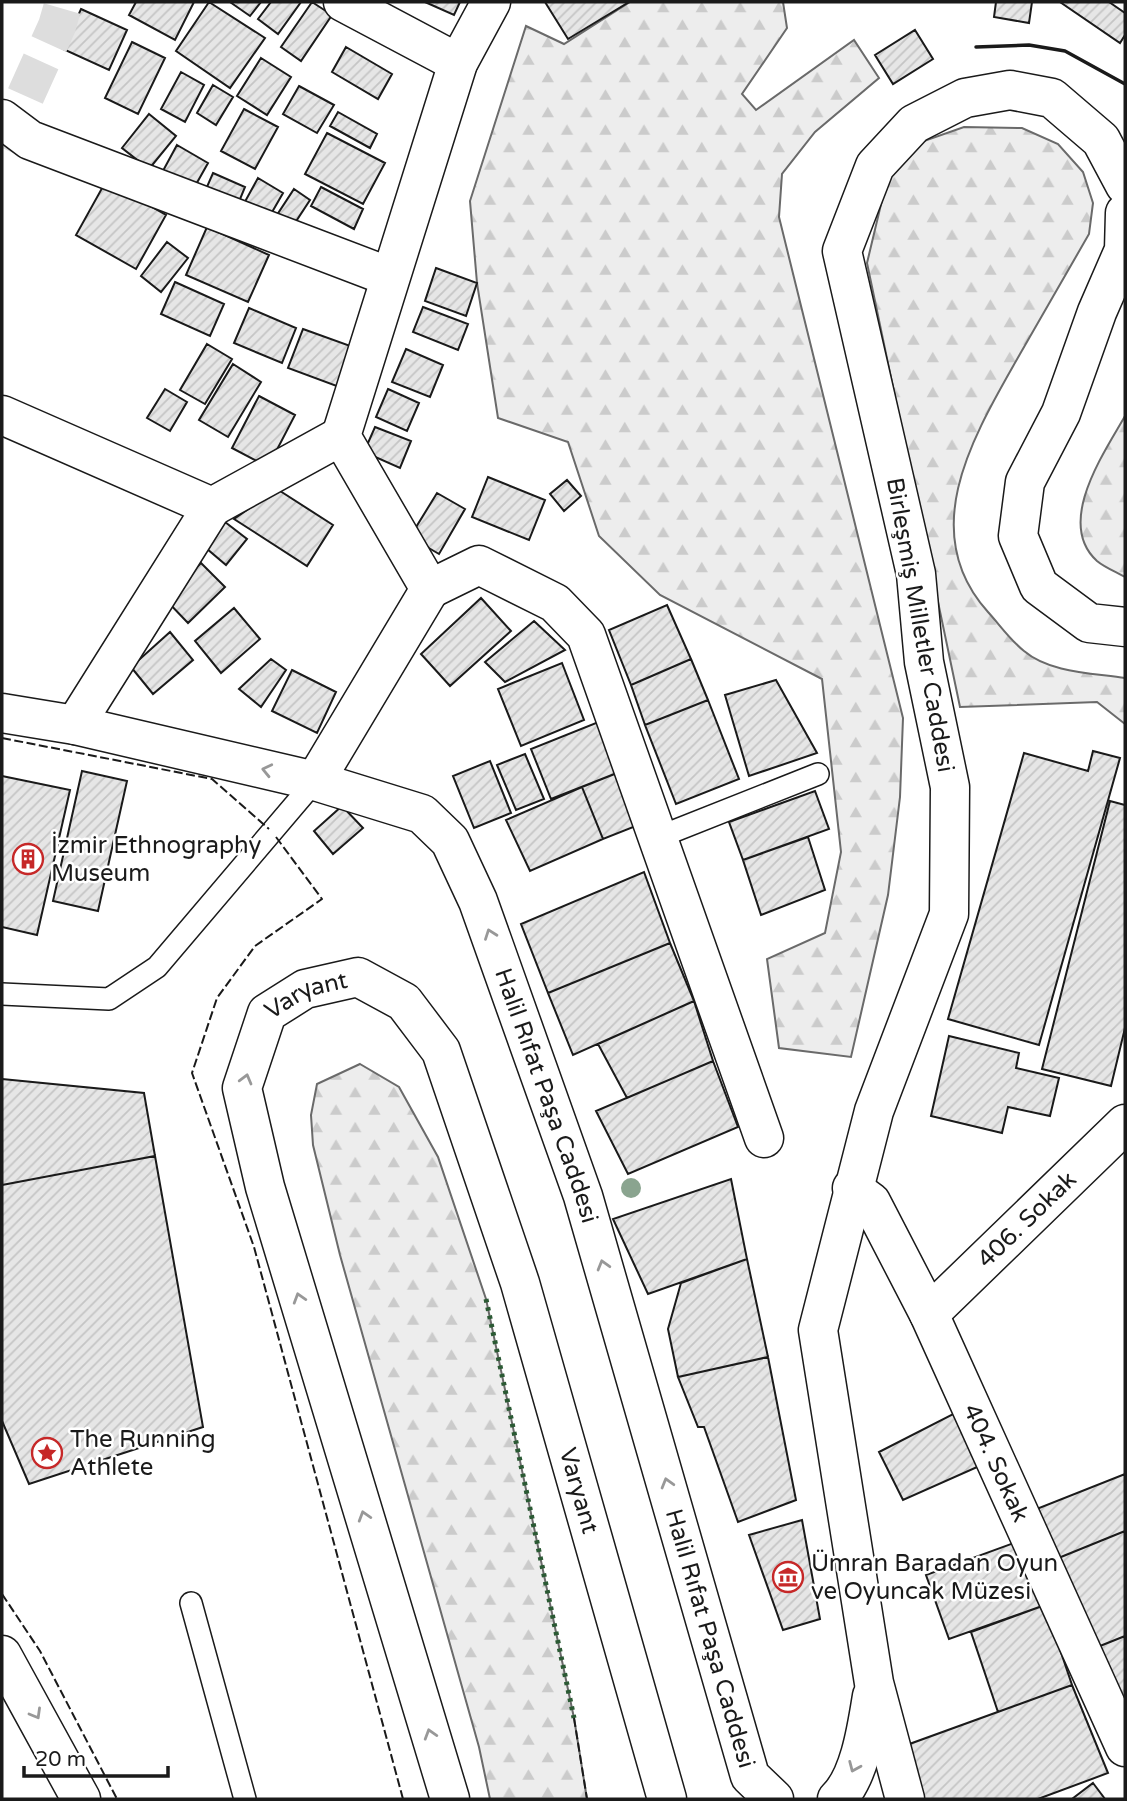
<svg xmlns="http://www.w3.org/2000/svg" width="1127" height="1801" font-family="'Varela Round',sans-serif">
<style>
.forest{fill:url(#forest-firs);stroke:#6a6a6a;stroke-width:2}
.building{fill:url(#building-hatch);stroke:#1a1a1a;stroke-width:2}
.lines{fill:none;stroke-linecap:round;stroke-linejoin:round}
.primary-tunnel{stroke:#ddd;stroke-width:38;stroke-dasharray:38 19;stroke-linecap:butt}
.lane-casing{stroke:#1a1a1a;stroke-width:24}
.street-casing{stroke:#1a1a1a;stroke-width:41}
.primary-casing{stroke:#1a1a1a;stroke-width:41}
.lane{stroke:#fff;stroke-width:21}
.street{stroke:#fff;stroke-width:38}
.primary{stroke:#fff;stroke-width:38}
.hedge{stroke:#2b5a34;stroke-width:5;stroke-dasharray:3.5 5;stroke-linecap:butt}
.fence{stroke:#1a1a1a;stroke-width:2;stroke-dasharray:9 3.5;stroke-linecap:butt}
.wall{stroke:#1a1a1a;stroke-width:3.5}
.tree{fill:#8aa48f}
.oneway{stroke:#989898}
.labels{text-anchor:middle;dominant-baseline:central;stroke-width:5;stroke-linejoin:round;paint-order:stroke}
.street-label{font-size:24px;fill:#1a1a1a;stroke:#fff}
.poi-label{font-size:24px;fill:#1a1a1a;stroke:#fff;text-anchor:start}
</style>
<defs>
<pattern id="forest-firs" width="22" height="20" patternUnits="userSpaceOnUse" patternTransform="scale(1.75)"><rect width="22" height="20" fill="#ededed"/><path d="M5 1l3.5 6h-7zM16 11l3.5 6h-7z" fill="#cbcbcb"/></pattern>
<pattern id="building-hatch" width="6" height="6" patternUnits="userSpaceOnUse" patternTransform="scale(1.75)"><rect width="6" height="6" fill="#e6e6e6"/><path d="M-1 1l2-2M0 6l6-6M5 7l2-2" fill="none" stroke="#c5c5c5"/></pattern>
</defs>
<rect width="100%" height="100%" fill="#fff"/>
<path class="forest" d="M630,2H783L787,28L742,94L756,110L854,40L879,78L815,132L782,174L779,217L903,718L900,797L888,895L851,1057L779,1048L767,959L825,933L841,852L822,679L660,595L599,536L568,442L498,418L477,283L470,201L526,26L564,44Z
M964,127L1022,128L1058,144L1083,172L1093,203L1089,234C1066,274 1043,314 1020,354C976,432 914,530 988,612C999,624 1010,640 1024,651C1050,673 1093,673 1125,678V724L1097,702L960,707L867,263L888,175L921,142Z
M1125,416V577C1116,572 1104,567 1097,561C1055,523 1104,453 1125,416Z
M360,1064L399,1087L438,1157L486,1299L574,1718L587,1799H490L479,1747L340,1255L313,1145L311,1115L317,1084Z"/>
<path class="building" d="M136,2H194L175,40L129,15Z
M209,2L265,38L230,88L176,51Z
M230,2H261L250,16Z
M271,2H301L278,34L258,19Z
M312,2L332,15L301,61L281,47Z
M425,2H460L454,15Z
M545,2H629L568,39Z
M996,2H1032L1029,23L994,17Z
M1060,2H1109L1125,13V35L1120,43Z
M81,9L127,30L109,70L63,49Z
M915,30L933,59L893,84L875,55Z
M132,42L165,58L138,114L105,98Z
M346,47L392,74L378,99L332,72Z
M261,58L291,77L267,115L237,96Z
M181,72L204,85L185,122L161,109Z
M213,85L233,97L216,125L197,113Z
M299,86L334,105L317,133L283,114Z
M244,109L278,127L255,169L221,151Z
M338,112L377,134L370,148L330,126Z
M149,114L176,136L149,169L122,148Z
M327,133L385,163L363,204L305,174Z
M177,145L208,163L189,197L158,180Z
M213,173L245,187L236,209L203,196Z
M258,178L283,193L267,221L242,207Z
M106,181L166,215L136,269L76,235Z
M321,187L363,209L354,229L311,206Z
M294,189L310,200L289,232L273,221Z
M207,227L269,255L248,302L186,275Z
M167,242L188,258L161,292L141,276Z
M436,268L477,283L466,316L425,301Z
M175,282L224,304L210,336L161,314Z
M423,307L468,324L458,350L413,332Z
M249,308L296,328L282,363L234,343Z
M303,329L356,348L342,388L288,368Z
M207,344L232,359L205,404L180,390Z
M406,349L443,365L430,397L392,382Z
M233,364L261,382L228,437L199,420Z
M165,389L187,402L170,431L147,418Z
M388,389L419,403L407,431L376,417Z
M259,396L295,415L268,467L232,448Z
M375,427L411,441L400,468L364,452Z
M488,477L545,500L529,540L472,517Z
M567,480L581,496L564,511L550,494Z
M277,489L333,525L307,566L234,519Z
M437,493L465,509L439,554L410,537Z
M225,522L247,539L226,565L206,548Z
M201,563L225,587L188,623L165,599Z
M481,598L511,631L450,686L421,654Z
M667,605L691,659L631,685L609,630Z
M234,608L260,639L221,673L195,641Z
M534,621L565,650L505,682L485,662Z
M170,632L193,660L153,694L131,667Z
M271,659L286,670L261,707L239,689Z
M691,659L708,700L645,725L631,685Z
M562,663L584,720L521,746L498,689Z
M292,670L336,692L317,733L272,711Z
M776,680L817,753L749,776L725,695Z
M708,700L739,779L676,804L645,725Z
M601,721L622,771L551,799L531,749Z
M1093,751L1120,758L1039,1045L948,1019L1024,753L1088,771Z
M525,754L544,799L516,810L497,765Z
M490,761L511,813L474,828L453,776Z
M82,771L127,781L98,911L53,901Z
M622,771L641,824L603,839L582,787Z
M2,776L70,790L37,935L2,927Z
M2,776L70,790L37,935L2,927Z
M582,787L603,839L530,871L506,820Z
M815,791L829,829L743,860L729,822Z
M1110,801L1125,805V1028L1111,1086L1042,1069Z
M342,806L363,828L333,854L314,831Z
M808,837L825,890L761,915L743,860Z
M644,872L670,943L548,993L521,924Z
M670,943L694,1001L573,1055L548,993Z
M694,1001L713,1061L627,1098L598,1044Z
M949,1036L1019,1053L1016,1068L1059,1078L1050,1116L1008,1107L1002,1133L931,1116Z
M713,1061L738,1127L628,1174L596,1111Z
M2,1079L144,1093L155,1156L2,1185Z
M155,1156L203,1427L29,1484L2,1421V1185Z
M731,1179L747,1259L648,1294L613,1219Z
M747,1259L768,1357L678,1377L668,1329L681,1283Z
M768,1357L796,1500L738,1522L704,1427H698L678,1377Z
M959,1411L984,1464L903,1500L879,1452Z
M1125,1474V1531L1056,1559L1034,1510Z
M802,1520L820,1619L783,1630L749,1535Z
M1125,1531V1636L1100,1646L1056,1559Z
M1022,1540L1045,1605L949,1639L926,1575Z
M1045,1605L1072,1685L998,1712L971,1632Z
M1125,1636V1708L1100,1646Z
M1072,1685L1108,1773L1038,1799H918L904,1746Z
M1093,1783L1105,1799H1072Z"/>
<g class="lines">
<path class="primary-tunnel" d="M2,148L57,26L64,2"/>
<g class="lane-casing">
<path id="lane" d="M659,837L818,774
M2,994L109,999L157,967L315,781
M191,1603L245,1799"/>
</g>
<g class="street-casing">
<g id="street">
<path d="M343,2L458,63"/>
<path d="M2,119L30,140L390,277"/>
<path d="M2,415L212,507L341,436"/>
<path d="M430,589L479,565L555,603L586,635L764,1138"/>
<path d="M75,725L212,507"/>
<path d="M315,781L430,589L341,436L458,63L491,2"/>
<path id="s1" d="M852,1188L871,1202L929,1314L1125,1747"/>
<path id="s2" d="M929,1314L1125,1124"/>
</g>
</g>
<g class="primary-casing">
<g id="primary">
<path d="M1125,213L1124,250L1097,312L1061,413L1025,482L1018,536L1039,586L1089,623L1125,627"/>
<path id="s3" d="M2,713L75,725L315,781L422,814L450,841L478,901L583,1196L750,1776L774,1799"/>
<path d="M2,1655L81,1799"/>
<path id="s4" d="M450,1799L265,1187L242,1088L267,1013L305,989L358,977L404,1002L441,1051L520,1283L667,1799"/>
<path d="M837,1799C860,1777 867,1727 872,1696"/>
<path d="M905,1799L874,1683L818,1330L874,1111L949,914L950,787L924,662L916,574L842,251L875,166L914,124L965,98L1010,90L1052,98L1101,140L1125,185"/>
</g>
</g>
<use href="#lane" class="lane"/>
<use href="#street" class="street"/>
<use href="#primary" class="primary"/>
<path class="hedge" d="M486,1299L574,1718"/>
<path class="fence" d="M2,738L212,779L269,829
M276,837L322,899L255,946L217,998L192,1073L254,1247L403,1799
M2,1594L40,1651L117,1799
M574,1718L587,1799"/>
<path class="wall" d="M976,47L1029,45L1065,51L1125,84"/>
</g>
<circle class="tree" cx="631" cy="1188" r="10"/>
<defs><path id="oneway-chevron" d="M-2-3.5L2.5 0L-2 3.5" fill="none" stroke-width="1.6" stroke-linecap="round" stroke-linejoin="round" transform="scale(1.75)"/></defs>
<g class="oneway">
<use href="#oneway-chevron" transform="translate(267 770) rotate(-167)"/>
<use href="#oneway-chevron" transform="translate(490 934) rotate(-110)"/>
<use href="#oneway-chevron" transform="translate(246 1079) rotate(-75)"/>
<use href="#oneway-chevron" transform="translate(603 1265) rotate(-106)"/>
<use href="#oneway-chevron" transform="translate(299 1298) rotate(-107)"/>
<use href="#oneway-chevron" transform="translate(667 1483) rotate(-106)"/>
<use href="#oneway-chevron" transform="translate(364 1516) rotate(-107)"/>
<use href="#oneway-chevron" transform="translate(36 1714) rotate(60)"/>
<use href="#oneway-chevron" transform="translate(430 1734) rotate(-107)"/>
<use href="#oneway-chevron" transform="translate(854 1767) rotate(113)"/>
</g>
<defs>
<g id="building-ring" transform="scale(1.575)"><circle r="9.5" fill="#fff" stroke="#c62828" stroke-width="1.5"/><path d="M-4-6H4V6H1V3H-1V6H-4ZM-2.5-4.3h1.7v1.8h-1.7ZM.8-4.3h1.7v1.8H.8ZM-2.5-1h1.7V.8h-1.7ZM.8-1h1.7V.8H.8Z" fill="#c62828"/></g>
<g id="sight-ring" transform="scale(1.575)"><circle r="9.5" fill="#fff" stroke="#c62828" stroke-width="1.5"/><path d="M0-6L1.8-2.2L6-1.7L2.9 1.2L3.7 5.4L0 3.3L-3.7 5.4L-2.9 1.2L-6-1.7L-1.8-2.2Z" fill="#c62828"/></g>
<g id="museum-ring" transform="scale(1.575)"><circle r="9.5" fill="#fff" stroke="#c62828" stroke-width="1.5"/><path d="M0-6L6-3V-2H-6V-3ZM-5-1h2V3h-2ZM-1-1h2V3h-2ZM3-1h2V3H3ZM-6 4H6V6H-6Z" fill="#c62828"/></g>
</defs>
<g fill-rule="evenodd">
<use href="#building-ring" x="28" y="859"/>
<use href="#sight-ring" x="47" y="1453"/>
<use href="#museum-ring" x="788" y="1577"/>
</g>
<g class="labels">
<g class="street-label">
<text transform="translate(920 625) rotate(80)">Birleşmiş Milletler Caddesi</text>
<text stroke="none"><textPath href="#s4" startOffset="864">Varyant</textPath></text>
<text stroke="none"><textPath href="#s3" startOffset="744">Halil Rıfat Paşa Caddesi</textPath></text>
<text stroke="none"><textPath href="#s2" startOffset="136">406. Sokak</textPath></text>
<text stroke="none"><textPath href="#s1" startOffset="313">404. Sokak</textPath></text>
<text stroke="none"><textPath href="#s4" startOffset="1494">Varyant</textPath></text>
<text stroke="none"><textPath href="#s3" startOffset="1311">Halil Rıfat Paşa Caddesi</textPath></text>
</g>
<g class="poi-label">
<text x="51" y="845">İzmir Ethnography<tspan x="51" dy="28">Museum</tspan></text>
<text x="70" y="1439">The Running<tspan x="70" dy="28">Athlete</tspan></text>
<text x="811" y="1563">Ümran Baradan Oyun<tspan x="811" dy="28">ve Oyuncak Müzesi</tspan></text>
</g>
</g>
<rect width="1127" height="1801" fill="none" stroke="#1a1a1a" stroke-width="7"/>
<path d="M24 1766v10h144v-10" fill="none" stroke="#1a1a1a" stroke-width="3.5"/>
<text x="35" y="1766" font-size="21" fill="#1a1a1a" stroke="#ffffff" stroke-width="5" paint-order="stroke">20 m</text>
</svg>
